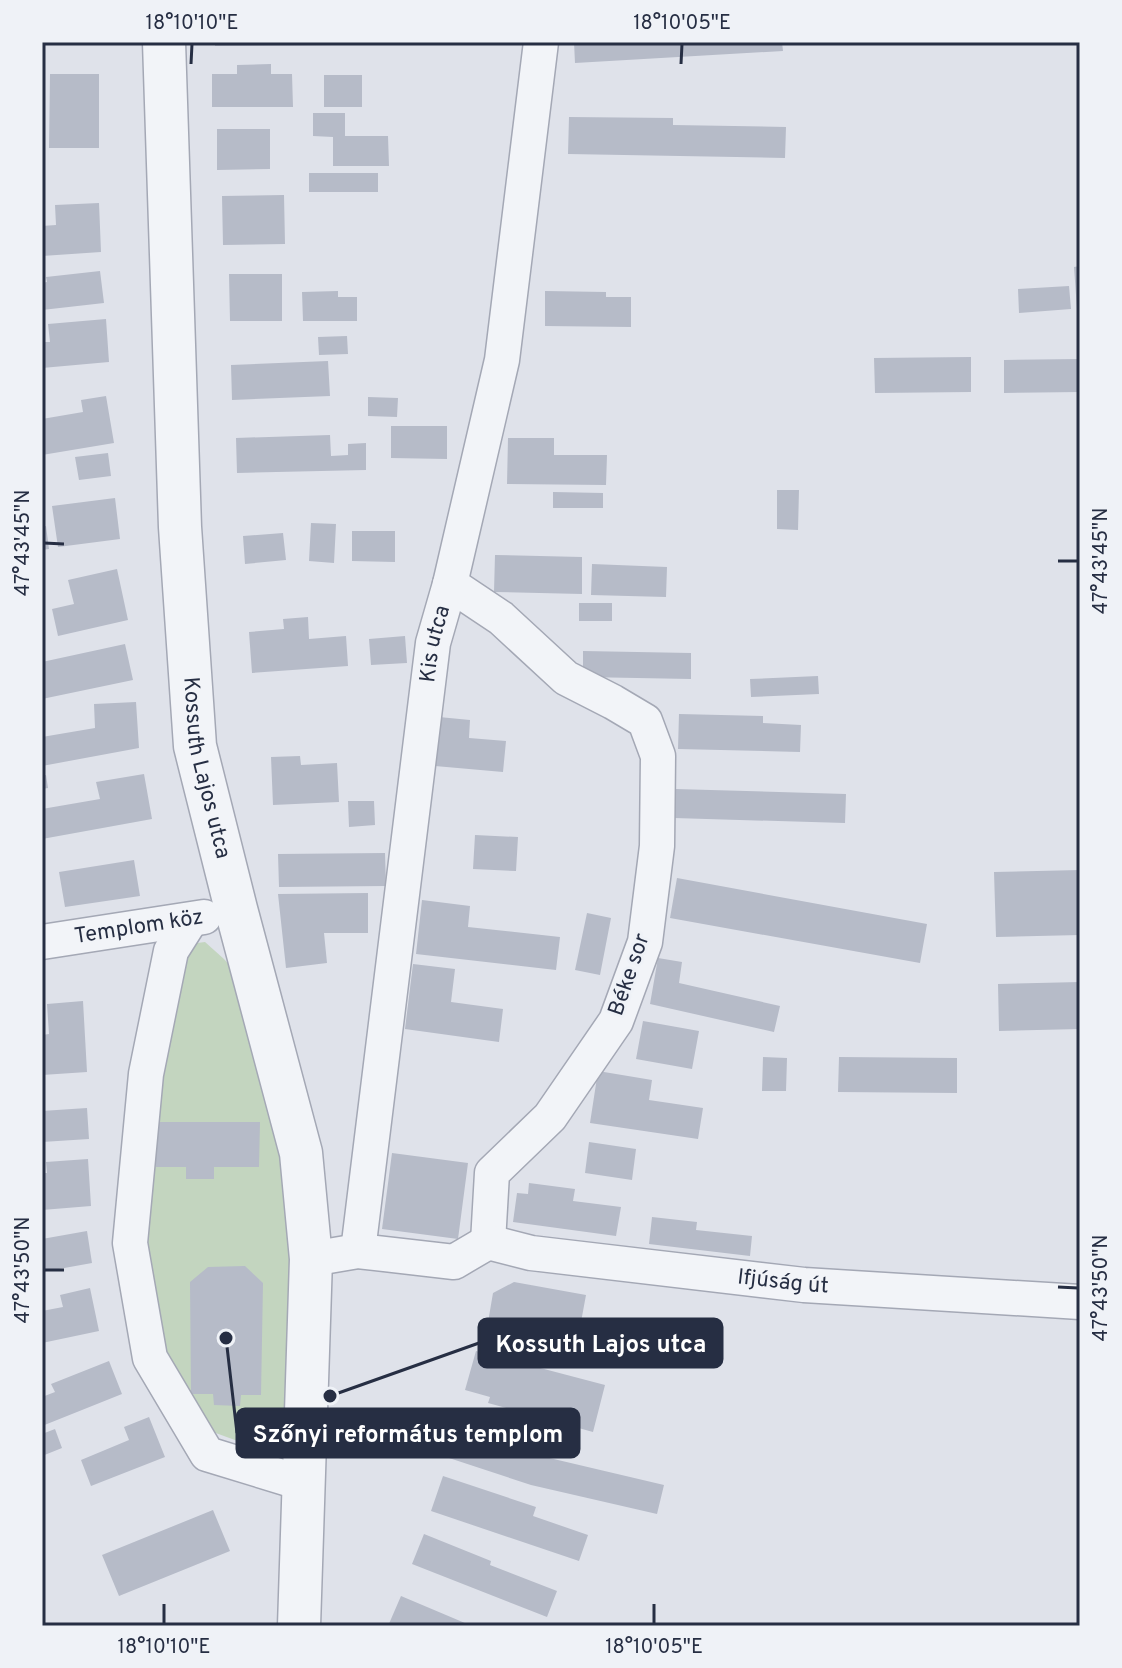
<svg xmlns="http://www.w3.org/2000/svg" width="1122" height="1668" font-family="Overpass,sans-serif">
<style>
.green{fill:#c3d5bf}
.building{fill:#b6bbc8}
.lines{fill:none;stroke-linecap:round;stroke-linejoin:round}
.minor-casing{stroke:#a4a8b5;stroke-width:37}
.tertiary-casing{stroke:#a4a8b5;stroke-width:45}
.minor{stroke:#f2f4f8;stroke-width:34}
.tertiary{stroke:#f2f4f8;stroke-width:42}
.ticks{fill:none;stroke:#262e43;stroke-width:3}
.labels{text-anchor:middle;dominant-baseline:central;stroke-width:6;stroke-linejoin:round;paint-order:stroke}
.street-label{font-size:22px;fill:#262e43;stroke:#eff2f7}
.leader{fill:none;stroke:#262e43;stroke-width:3}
.callout-dot{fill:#262e43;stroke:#eff2f7;stroke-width:3}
.callout{fill:#262e43;stroke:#262e43;stroke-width:3}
.callout-label{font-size:24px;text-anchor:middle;font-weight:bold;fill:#fff}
.neatline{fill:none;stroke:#262e43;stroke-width:3}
.ticks-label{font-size:20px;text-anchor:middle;fill:#262e43}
</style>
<rect width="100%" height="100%" fill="#dfe2ea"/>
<path class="green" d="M205,942L224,959L240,977L289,1152L299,1257L289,1460L213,1432L161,1344L145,1241L148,1191L172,998L190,944Z"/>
<path class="building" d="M215,42H333L334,45L215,46Z
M574,42H782L783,51L575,63Z
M271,64V74H292L293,107H212V74H237V65Z
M50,74H99V148H49Z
M324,75H362V107H324Z
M313,113H345V136H388L389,166H333V137L313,136Z
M569,117L673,118V125L786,127L785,158L568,154Z
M217,129H270V169L217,170Z
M309,173H378V192H309Z
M284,195L285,244L223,245L222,196Z
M99,203L101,252L42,256V226L56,225L55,205Z
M1080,266V308L1077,309L1074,267Z
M100,271L104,303L42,310V283L47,282L46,277Z
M229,274H282V321H230Z
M1069,286L1071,309L1019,313L1018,289Z
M338,291V297H357V321H303L302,292Z
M545,291L606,292V297H631V327L545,326Z
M106,319L109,362L42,368V342H50L48,324Z
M347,336L348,354L319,355L318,337Z
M971,357V392L875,393L874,358Z
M1080,359V392L1004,393V360Z
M328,361L330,396L232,400L231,365Z
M106,396L114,443L42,455V419L83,412L81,400Z
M368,397L398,398L397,417L368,416Z
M391,426H447V459L391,458Z
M330,435L331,456L348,455V444L366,443V470L237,473L236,438Z
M508,438H554V455H607L606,485L507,484Z
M108,453L111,476L79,480L75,457Z
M777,490H799L798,530L777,529Z
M553,492L603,493V508H553Z
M115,498L120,539L58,547L52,506Z
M311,523L336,524L334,563L309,561Z
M46,526L49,549L42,550V527Z
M352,531H395V562L352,561Z
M283,533L286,560L245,564L243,536Z
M495,555L582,557V594L494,592Z
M592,564L667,567L666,597L591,595Z
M117,569L128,620L58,636L52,609L74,604L68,580Z
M579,603H612V621H579Z
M308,617L309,639L346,636L348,666L252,673L249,632L284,629L283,619Z
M405,636L407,663L371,665L369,639Z
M125,644L133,680L42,699V662Z
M583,651L691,653V679L583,677Z
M818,676L819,694L751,697L750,679Z
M136,702L139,748L42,766V737L95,728L94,704Z
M679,714L763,716V723L801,725L800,752L678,749Z
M439,717L470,720L469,738L506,741L503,772L435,766Z
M300,756L301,765L337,763L339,802L273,805L271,757Z
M144,774L152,819L42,839V809L100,799L96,782Z
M46,775L48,788L42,789V776Z
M675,789L846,794L845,823L674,818Z
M348,801H374L375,825L349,827Z
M475,835L518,837L516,871L473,869Z
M385,853L386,886L279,887L278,854Z
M134,860L140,896L65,907L59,872Z
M1080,870V935L996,937L994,872Z
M677,878L927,924L920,963L670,918Z
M368,893V933H324L327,963L286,968L278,894Z
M422,900L470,906L468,927L560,937L556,970L416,954Z
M587,913L611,918L600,975L575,970Z
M658,958L682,962L679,983L780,1006L774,1032L650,1004Z
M413,964L455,969L451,1002L503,1009L499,1042L405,1029Z
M1080,982V1029L999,1031L998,984Z
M83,1001L87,1072L42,1075V1035L49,1034L47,1004Z
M643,1021L699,1031L692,1069L636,1059Z
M763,1057L787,1058L786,1091H762Z
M839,1057L957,1058V1093L838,1092Z
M598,1071L652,1080L649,1100L703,1108L698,1139L590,1123Z
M87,1108L89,1139L42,1142V1111Z
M156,1122H260L259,1167H214V1179H186V1167H156Z
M589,1142L636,1149L632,1180L585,1173Z
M392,1153L468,1163L458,1239L382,1229Z
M88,1159L91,1206L42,1210V1173H47L46,1162Z
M529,1183L575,1189L573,1201L621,1207L616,1236L513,1222L517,1193L528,1194Z
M652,1217L697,1222L696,1230L752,1236L750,1256L649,1244Z
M87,1231L92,1263L42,1272V1239Z
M245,1266L263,1283L261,1395H241L240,1406L214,1405L213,1394H191L190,1282L208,1267Z
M514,1282L586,1295L576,1349L486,1334L493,1293Z
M90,1288L99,1331L42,1343V1311L63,1307L60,1295Z
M476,1351L605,1385L593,1432L488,1403L490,1397L465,1390Z
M109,1361L122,1394L42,1426V1397L55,1392L51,1384Z
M149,1417L165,1457L91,1486L81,1460L129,1440L124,1427Z
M459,1420L544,1448L541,1456L664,1485L657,1514L531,1485L446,1457Z
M55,1429L62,1448L42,1456V1434Z
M443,1476L536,1507L533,1516L588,1535L579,1561L431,1511Z
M213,1510L230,1551L119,1596L102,1555Z
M424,1534L491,1561L490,1565L557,1591L547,1617L412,1564Z
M401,1596L472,1626H388Z"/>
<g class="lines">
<g class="minor-casing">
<g id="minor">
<path d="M450,584L501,618L566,678L613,702L645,721L658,756L657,846L645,942L616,1021L550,1117L492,1173L488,1242"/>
<path d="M190,921L171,951L146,1074L130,1243L150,1358L207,1454L305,1484"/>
<path id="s1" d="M42,942L204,917"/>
<path id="s2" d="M488,1242L531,1253L804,1285L1080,1302"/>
<path id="s3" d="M358,1251L433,643L450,584L502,360L541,42"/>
<path d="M311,1259L358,1251L454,1262L488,1242"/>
</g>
</g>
<g class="tertiary-casing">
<g id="tertiary">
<path id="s4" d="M164,42L180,527L195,746L236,909L301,1153L311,1259L299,1626"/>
</g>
</g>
<use href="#minor" class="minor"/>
<use href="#tertiary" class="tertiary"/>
</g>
<path class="ticks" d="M191,64L192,44M681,64L682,44M44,543L64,544M1058,561H1078M44,1270H64M1058,1287L1078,1288M164,1624V1604M654,1624V1604"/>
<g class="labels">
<g class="street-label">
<text stroke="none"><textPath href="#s3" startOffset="612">Kis utca</textPath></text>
<text stroke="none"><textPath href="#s4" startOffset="728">Kossuth Lajos utca</textPath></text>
<text stroke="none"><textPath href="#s1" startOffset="98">Templom köz</textPath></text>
<text transform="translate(630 975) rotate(-71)">Béke sor</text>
<text stroke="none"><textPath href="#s2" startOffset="298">Ifjúság út</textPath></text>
</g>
</g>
<path class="leader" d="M330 1396L479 1343M226 1338L237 1433"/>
<g class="callout-dot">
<circle cx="330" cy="1396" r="8"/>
<circle cx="226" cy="1338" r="8"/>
</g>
<g class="callout">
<rect x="479" y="1319" width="243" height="48" rx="8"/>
<rect x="237" y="1409" width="342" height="48" rx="8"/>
</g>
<g class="callout-label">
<text x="601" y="1352">Kossuth Lajos utca</text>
<text x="408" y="1442">Szőnyi református templom</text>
</g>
<rect width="1122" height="1668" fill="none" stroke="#eff2f7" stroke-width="88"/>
<rect x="44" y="44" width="1034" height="1580" class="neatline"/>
<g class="ticks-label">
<text x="192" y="29">18°10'10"E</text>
<text x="682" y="29">18°10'05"E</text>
<text transform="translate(22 543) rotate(-90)" y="7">47°43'45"N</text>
<text transform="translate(1100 561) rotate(-90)" y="7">47°43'45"N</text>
<text transform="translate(22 1270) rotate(-90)" y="7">47°43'50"N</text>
<text transform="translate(1100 1288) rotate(-90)" y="7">47°43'50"N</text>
<text x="164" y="1653">18°10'10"E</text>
<text x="654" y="1653">18°10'05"E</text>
</g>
</svg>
